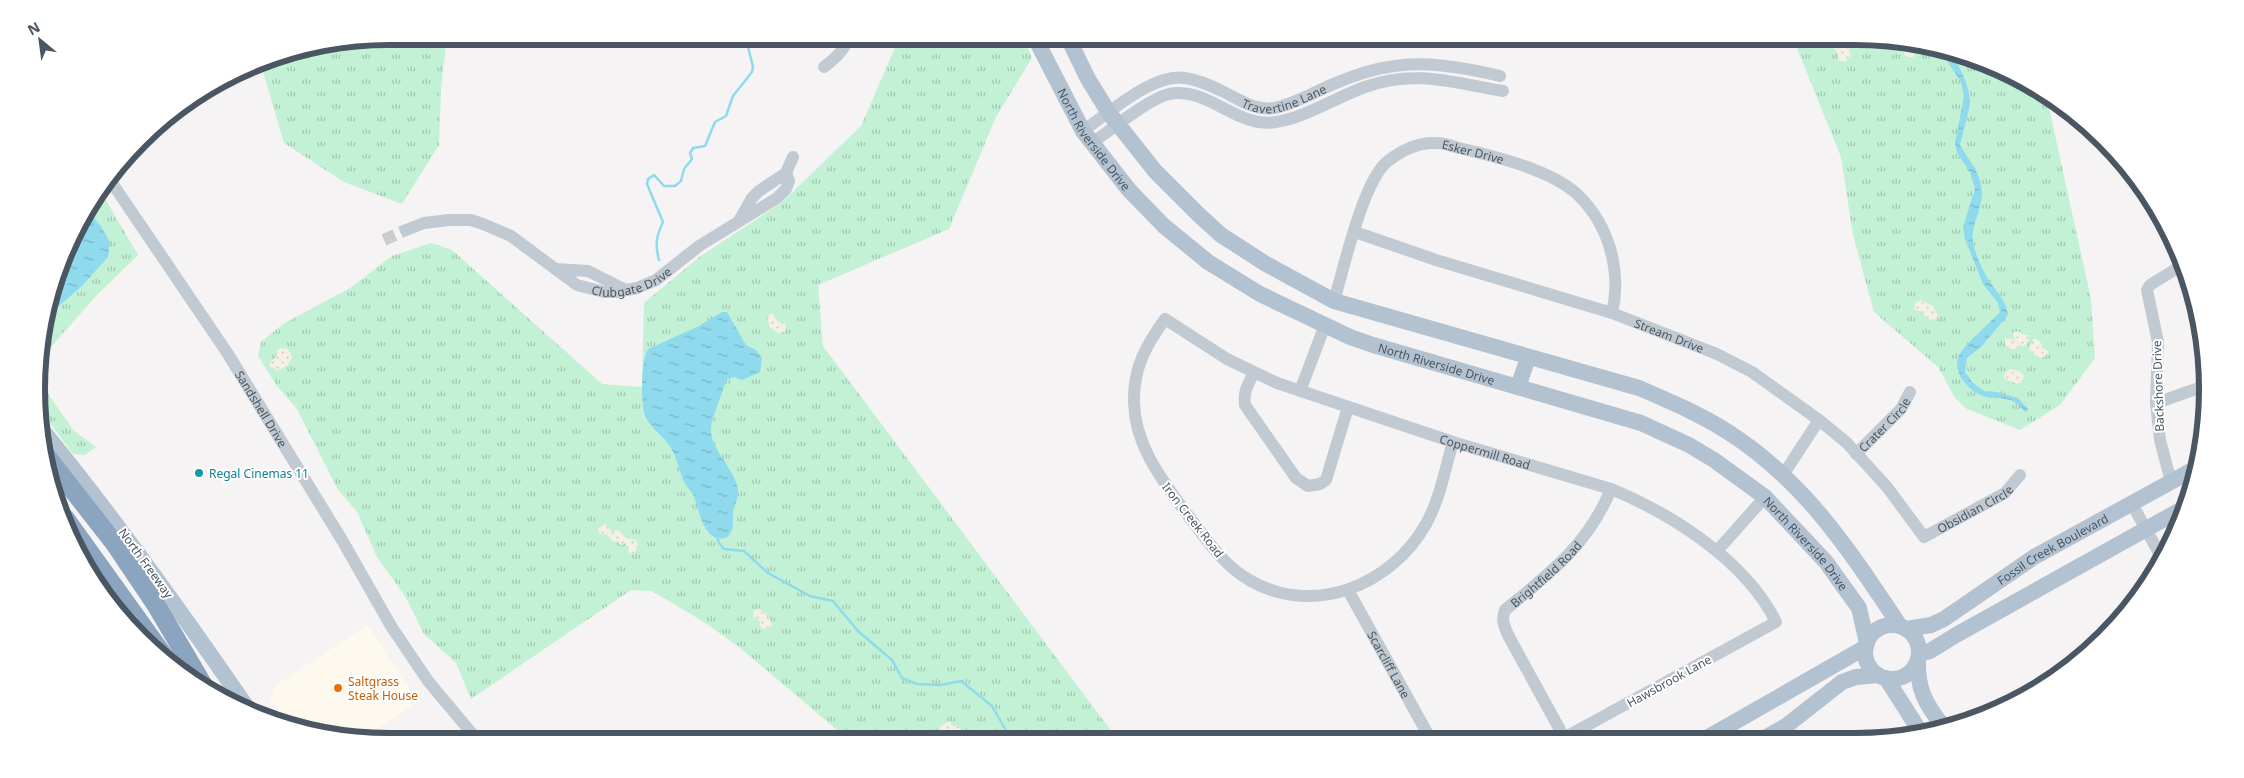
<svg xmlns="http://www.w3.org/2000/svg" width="2244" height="778" font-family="'Noto Sans',sans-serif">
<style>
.commercial{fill:#fdf9ef}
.grass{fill:url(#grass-tufts)}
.sand{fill:url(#sand-dots)}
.water{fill:url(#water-ripples)}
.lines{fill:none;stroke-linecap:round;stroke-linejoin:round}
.stream{stroke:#90daee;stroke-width:2.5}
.minor-tunnel{stroke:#caccce;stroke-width:12;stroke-dasharray:12 6;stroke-linecap:butt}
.minor{stroke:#c1cad2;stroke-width:12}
.major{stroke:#b3c2d1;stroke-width:16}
.highway{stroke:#8ba5c1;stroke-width:19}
.culture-dot{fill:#0f9aa8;stroke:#fff;stroke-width:2}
.food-dot{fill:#e8710a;stroke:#fff;stroke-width:2}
.labels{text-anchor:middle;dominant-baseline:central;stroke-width:4;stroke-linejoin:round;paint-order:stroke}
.street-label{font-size:12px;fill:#4a5661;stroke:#fff}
.culture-label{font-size:12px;fill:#0d838f;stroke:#fff;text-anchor:start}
.food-label{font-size:12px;fill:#c56008;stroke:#fff;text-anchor:start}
.rim{fill:none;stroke:#4a5661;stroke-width:6}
</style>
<defs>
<pattern id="grass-tufts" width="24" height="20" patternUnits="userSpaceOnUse" patternTransform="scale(1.25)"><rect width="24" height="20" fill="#c3f1d5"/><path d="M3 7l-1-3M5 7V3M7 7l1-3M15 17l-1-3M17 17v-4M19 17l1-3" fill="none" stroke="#a0c6b0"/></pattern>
<pattern id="sand-dots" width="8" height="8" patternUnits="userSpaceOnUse" patternTransform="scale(1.25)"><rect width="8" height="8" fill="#f5f0e5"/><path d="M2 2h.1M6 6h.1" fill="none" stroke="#d4d0c7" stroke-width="1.8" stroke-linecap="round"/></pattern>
<pattern id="water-ripples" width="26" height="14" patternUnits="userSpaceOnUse" patternTransform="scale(1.25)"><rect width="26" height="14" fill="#90daee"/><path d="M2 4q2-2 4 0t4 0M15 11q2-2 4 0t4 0" fill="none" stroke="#78b4c4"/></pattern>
</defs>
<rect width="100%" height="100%" fill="#f5f3f3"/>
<path class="commercial" d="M367,625L418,702L364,738L298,730L288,725L270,700L275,686Z"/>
<path class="grass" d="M389,36H447L441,88L439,145L402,204L344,182L284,143L260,61L320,43Z
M900,36H1023L1032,58L996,117L949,229L818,285L823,346L1118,740L850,741L739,647L704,622L652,591L631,590L471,699L456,663L424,634L405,596L377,557L357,512L337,488L297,409L277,386L258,356L261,342L283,324L350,288L392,256L431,243L452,250L602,384L642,387L644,303L698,258L781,203L861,126Z
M1792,36H1855L1946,48L2011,73L2046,94L2091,299L2095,358L2060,405L2020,430L1967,409L1955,398L1938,367L1874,312L1853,235L1841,157Z
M100,190L138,255L97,295L48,350L41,361L38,371L39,381L74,431L96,447L85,455L73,454L37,406L39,343L73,233Z"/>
<path class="sand" d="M1833,36H1842C1846,42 1849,49 1851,56L1843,63L1838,59V54L1832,45Z
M1905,43L1914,45V57H1907L1902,51V44Z
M1921,300L1933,306L1938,316V319L1929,320L1922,311L1914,310L1915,303Z
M772,313L778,322L785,323L786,327L785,332L778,333L770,327L767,317Z
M2018,331L2023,335H2030L2027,344L2023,346C2019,345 2012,338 2013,332Z
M2005,338C2011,337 2018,341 2019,347L2017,349H2009L2005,344Z
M2036,339L2041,343L2042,348L2049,351C2046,356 2044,358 2038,358L2029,349L2032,340Z
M281,348L288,349L292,357L288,365L277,371L270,366V362L276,357L277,350Z
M2010,369L2021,372L2024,376L2021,383L2017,384L2004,379V374Z
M605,524L612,532L618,530L626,538L636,540L638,546L634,554L629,553L626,543L621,545L617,541L613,542L608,535L600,534L598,529Z
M758,608L764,612L772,623L771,627L763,629L760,626V621L753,617V611Z
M950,721L952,726H958L962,731L959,737L940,732V726Z"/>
<path class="water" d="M1938,47L1947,49L1954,57L1965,79L1969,93L1970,105L1960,145C1970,162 1986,179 1981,201C1978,219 1968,232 1975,250C1977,258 1985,275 1990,282C1998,294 2006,300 2008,315L1982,346L1967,358L1965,372L1973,383L1984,391L1996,392L2018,398L2029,410L2025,412C2010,392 1998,402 1980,395C1967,389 1953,372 1958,358C1962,346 1990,323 2000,312L1998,303L1983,284L1965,239L1963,227L1975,189L1970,172L1957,153L1955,143L1964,96L1961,82Z
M87,210L100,225L110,242L108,257L81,287L47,316L73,233Z
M722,312H727L746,345L756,350L762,358L760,372L742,380L734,377L726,380C723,392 712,417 711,428C709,448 736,470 738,490C739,500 733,506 733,515C733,523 734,532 727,537C722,540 714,538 710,534C701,524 699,512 695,499C693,492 686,487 683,480C679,469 677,458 671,448C664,435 648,428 644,412C641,399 641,360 648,349L697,327Z"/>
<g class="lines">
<path class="stream" d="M659,260C655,244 656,237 663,222L647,184L648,179L654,175L664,186H675L681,181L684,169L692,159L690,153L693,148L705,146L715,122L726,116L733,96L752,72L753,67L748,47L743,36
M717,536L719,543L724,549L744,551L768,573L788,584L810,596L833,601L858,631L892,660L902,678L917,684L941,685L961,681L992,706L1012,741"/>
<path class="minor-tunnel" d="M384,240L406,230"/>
<g class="minor">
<path d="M824,67C836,58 844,50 850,36"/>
<path id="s1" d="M1083,131C1109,113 1153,73 1185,78C1199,80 1212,86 1224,92C1240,100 1255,111 1274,108C1296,104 1319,89 1341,81C1398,57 1441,62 1500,76"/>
<path d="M1092,143C1111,130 1148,99 1169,94C1208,86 1237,129 1276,122C1304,118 1337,97 1365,87C1415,69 1454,83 1503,91"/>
<path id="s2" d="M108,177L228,354L342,540L391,626L428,681L479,742"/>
<path d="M740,219L752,198L759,191L786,173"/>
<path id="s3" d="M406,230L424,223L449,220H471L483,224L511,236L577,285L604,292H616L637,288L656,280L699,246L777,198L786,189L789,181L786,173L793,157"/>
<path id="s4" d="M1355,232L1436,260L1612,313L1717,354L1752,372L1819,420L1847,443L1887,487L1924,537L2005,493L2020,475"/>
<path d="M556,269L588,271L626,290"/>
<path id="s5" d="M1334,301C1344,268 1363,180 1388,161C1402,150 1419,142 1437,143C1444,143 1452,146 1459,148C1494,156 1552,170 1578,195C1609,225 1622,271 1612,313"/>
<path d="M1254,373C1248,384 1243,392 1245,405L1296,478L1308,486L1320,484L1326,480L1348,407"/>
<path d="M1300,391L1325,325"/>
<path d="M2156,403L2199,388L2206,383"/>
<path id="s6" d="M1453,442C1445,469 1440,499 1426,524C1392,585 1314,617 1251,581C1222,565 1204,536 1184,510C1160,477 1135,445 1134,402C1133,369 1146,345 1165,319L1227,359L1277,383L1453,442L1611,489C1672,514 1746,561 1776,622L1562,739"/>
<path id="s7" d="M1856,454L1901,409L1910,392"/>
<path d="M1783,475L1819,420"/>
<path d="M2171,482L2160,440L2156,403L2158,342L2147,290L2150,285L2184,264"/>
<path d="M2132,504L2163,560"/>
<path d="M1717,551L1765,497"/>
<path id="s8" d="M1348,590L1431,740"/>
<path id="s9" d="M1565,739L1508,635C1504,625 1501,620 1505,610C1550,573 1588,545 1611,489"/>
</g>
<g class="major">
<path id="s10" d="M1034,36L1083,131L1129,190L1164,226L1208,262L1260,294L1350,337L1373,345L1641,423L1689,445L1714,460L1765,497L1826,562L1859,608L1867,643"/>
<path d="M1067,36L1088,79L1109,113L1155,171L1198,214L1221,235L1266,264L1334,301L1639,388C1669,401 1700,414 1728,432C1805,481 1850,551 1900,626"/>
<path d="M1518,387L1528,358"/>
<path d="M39,426C113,516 180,610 246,706"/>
<circle cx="1892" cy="652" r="27"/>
<path id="s11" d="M1907,629L1931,625L1944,619L2034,557L2198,467"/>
<path d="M1919,654L1930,651L1956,635L2184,508"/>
<path d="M1918,660C1917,688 1925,704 1943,726"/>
<path d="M1886,678L1921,733"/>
<path d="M1705,739L1866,647"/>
<path d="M1763,739L1786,726L1842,682L1856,677L1878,675"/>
</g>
<path class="highway" d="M44,453L115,544L156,605L205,688
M65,518L169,663"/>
</g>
<circle class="culture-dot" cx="199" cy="473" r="5"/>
<circle class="food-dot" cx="338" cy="688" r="5"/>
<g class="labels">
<g class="street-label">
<text stroke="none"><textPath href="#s1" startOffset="224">Travertine Lane</textPath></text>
<text stroke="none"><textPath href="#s10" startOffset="120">North Riverside Drive</textPath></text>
<text stroke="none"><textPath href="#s5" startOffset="242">Esker Drive</textPath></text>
<text stroke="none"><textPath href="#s3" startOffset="249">Clubgate Drive</textPath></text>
<text stroke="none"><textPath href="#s4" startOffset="331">Stream Drive</textPath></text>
<text stroke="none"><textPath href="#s10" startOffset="540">North Riverside Drive</textPath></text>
<text transform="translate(2158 386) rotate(-92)">Backshore Drive</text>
<text stroke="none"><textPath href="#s2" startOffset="278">Sandshell Drive</textPath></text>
<text stroke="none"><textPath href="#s7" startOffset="41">Crater Circle</textPath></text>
<text stroke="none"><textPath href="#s6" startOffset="949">Coppermill Road</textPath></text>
<text stroke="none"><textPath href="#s4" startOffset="720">Obsidian Circle</textPath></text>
<text transform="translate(1193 520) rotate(52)">Iron Creek Road</text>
<text stroke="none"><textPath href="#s10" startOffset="960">North Riverside Drive</textPath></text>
<text stroke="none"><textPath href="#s11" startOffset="168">Fossil Creek Boulevard</textPath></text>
<text transform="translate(146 563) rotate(54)">North Freeway</text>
<text stroke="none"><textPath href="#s9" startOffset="199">Brightfield Road</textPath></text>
<text stroke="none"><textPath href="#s8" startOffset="85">Scarcliff Lane</textPath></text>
<text transform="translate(1669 681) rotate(-29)">Hawsbrook Lane</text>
</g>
<g class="culture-label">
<text x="209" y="473">Regal Cinemas 11</text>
</g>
<g class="food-label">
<text x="348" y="681">Saltgrass<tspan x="348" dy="14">Steak House</tspan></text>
</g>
</g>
<path d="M0 0H2244V778H0ZM389 45H1855A344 344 0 0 1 2199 389V389A344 344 0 0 1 1855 733H389A344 344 0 0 1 45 389V389A344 344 0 0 1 389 45Z" fill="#fff" fill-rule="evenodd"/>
<path class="rim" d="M389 45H1855A344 344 0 0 1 2199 389V389A344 344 0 0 1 1855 733H389A344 344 0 0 1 45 389V389A344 344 0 0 1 389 45Z"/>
<g transform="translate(40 40) rotate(331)" stroke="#ffffff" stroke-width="4" paint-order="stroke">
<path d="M0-4L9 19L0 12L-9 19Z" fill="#4a5661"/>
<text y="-8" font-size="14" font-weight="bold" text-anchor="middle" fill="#4a5661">N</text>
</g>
</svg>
